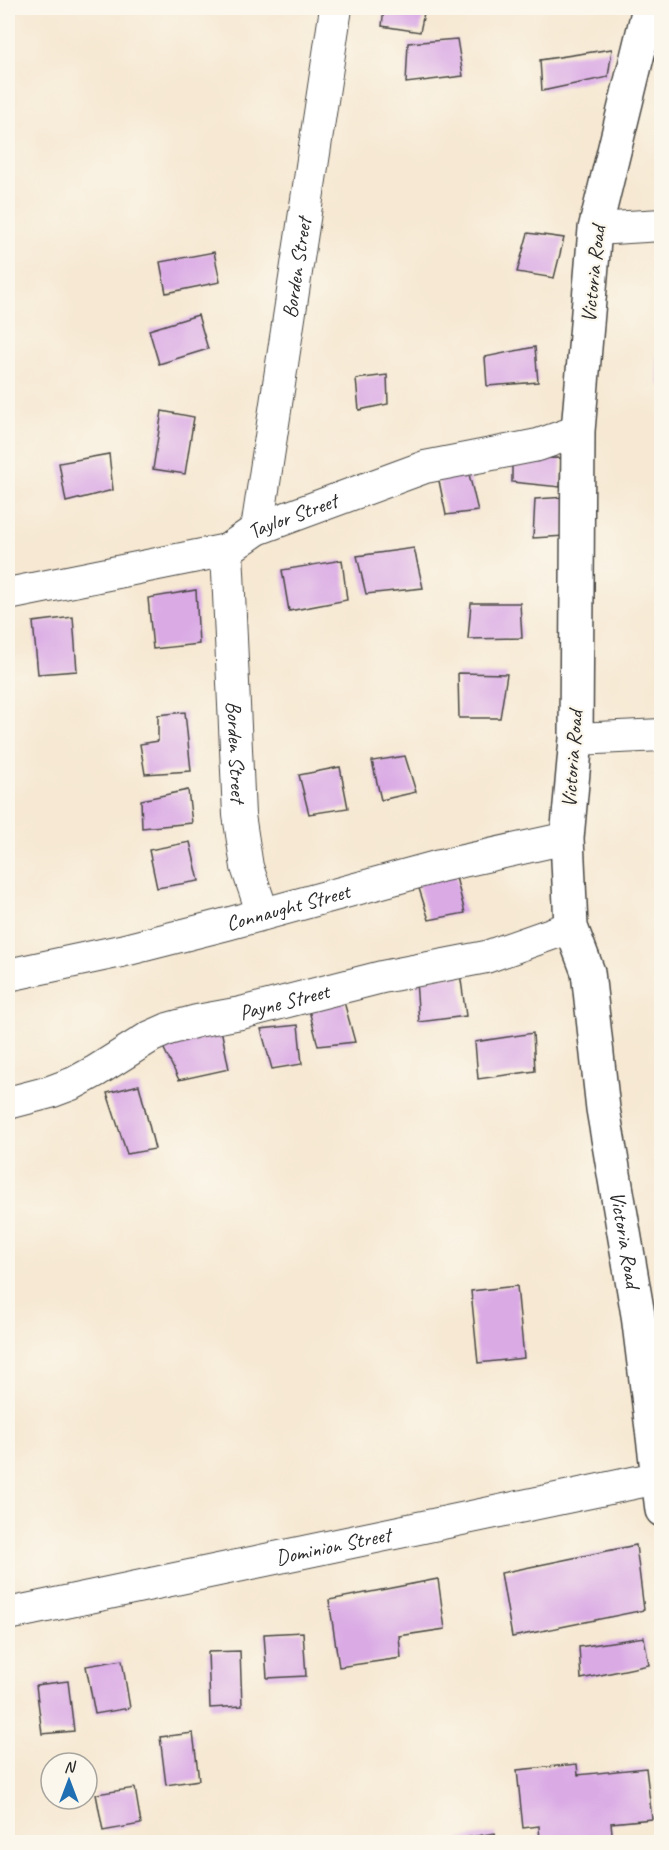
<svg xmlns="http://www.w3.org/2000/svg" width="669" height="1850" font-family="Caveat,sans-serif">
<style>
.building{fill:#daaae5}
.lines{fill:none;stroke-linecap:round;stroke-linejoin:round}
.minor-casing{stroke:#494744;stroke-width:34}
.major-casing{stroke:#494744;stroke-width:36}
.minor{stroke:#fff;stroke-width:32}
.major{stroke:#fff;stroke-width:33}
.labels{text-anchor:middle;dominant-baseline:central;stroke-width:4.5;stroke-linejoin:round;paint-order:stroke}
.street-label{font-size:21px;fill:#2b2b2b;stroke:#fbf7ec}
</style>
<rect width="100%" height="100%" fill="#fbf7ec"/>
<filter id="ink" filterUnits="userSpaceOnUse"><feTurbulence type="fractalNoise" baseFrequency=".0167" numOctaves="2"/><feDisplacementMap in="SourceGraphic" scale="12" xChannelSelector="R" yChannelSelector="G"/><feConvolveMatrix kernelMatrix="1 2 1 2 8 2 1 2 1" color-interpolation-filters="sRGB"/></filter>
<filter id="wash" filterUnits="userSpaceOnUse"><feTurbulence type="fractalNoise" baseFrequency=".008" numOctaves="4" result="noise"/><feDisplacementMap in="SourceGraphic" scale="24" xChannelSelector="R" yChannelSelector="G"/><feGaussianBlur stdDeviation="1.35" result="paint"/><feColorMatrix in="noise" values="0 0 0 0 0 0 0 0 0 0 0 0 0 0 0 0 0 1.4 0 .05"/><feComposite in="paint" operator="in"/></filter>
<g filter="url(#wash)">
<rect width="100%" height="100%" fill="#f6e8d2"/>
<g id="blocks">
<path class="building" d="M384,8H425L420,32L382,26Z
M457,39L463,76L406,83L408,43Z
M612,49L608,77L542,91L540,60Z
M528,233L564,238L554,278L517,272Z
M214,252L220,282L166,293L160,262Z
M198,315L208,349L159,364L149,330Z
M535,347L538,382L487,386L485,357Z
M657,356L662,357V385H659Z
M387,375L388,404L359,410L356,379Z
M162,411L194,417L185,474L153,469Z
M109,454L113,490L66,502L59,463Z
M561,458L560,487L512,482V459Z
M468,470L478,511L446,515L438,476Z
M567,497L565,536L533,538L535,499Z
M414,548L423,588L366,594L357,556Z
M342,560L347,600L289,611L282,570Z
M196,590L199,644L153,649L148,598Z
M471,603H520L522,638L468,639Z
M73,617L77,671L38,674L33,622Z
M458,673L507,674L500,718H459Z
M185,712L191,771L145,774L140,744L158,741V715Z
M405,756L416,792L381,800L372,761Z
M340,767L348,808L309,814L299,775Z
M188,790L192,823L142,828L141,800Z
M190,842L199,881L157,888L149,850Z
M455,873L465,913L429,920L417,882Z
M460,973L466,1016L419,1022L416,981Z
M343,998L355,1042L318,1046L308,1006Z
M298,1025L302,1064L272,1069L261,1029Z
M221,1029L229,1069L179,1080L163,1047Z
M533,1033L535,1071L478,1079L475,1042Z
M139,1085L155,1149L127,1154L107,1093Z
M517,1286L524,1358L478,1363L471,1291Z
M636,1545L644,1610L512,1637L501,1573Z
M438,1579L445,1629L399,1636L401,1658L339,1667L329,1600Z
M303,1632L306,1676L267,1678L264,1634Z
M644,1637L649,1665L581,1679L579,1647Z
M240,1651L242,1706L210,1708L208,1652Z
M122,1660L130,1708L95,1714L86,1666Z
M68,1681L74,1731L42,1734L36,1685Z
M193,1733L199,1780L166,1785L160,1737Z
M577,1764L578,1775L646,1768L652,1819L611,1823L613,1842H540L539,1826L523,1828L517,1770Z
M135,1788L141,1824L103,1831L96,1794Z
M495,1833L497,1842H459V1839Z"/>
</g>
</g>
<g filter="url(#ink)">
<use href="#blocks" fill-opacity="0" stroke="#494744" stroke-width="1.5"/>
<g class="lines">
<g class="minor-casing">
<g id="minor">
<path d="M595,229L662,225"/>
<path id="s1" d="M257,529L336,8"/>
<path id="s2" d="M227,550L239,815L247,867L263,914"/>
<path id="s3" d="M8,594L227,550L257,529L425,467L538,445L578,431"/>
<path d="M576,739L662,735"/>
<path id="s4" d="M8,975L121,951L227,924L440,866L567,838"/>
<path id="s5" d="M8,1103L50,1092L74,1083L96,1071L150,1037L168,1029L197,1021L241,1013L382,977L486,957L571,927"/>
<path id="s6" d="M8,1614L657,1478"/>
</g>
</g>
<g class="major-casing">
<g id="major">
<path id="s7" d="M649,8L595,229L578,431L576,739L567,838L571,927L588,972L603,1109L638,1315L662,1510"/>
</g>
</g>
<use href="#minor" class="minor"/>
<use href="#major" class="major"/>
</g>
</g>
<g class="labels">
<g class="street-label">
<text stroke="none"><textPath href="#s1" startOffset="264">Borden Street</textPath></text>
<text transform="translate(593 274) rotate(-84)">Victoria Road</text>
<text stroke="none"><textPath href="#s3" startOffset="298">Taylor Street</textPath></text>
<text stroke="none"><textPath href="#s2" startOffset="202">Borden Street</textPath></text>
<text transform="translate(572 759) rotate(-86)">Victoria Road</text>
<text stroke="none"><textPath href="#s4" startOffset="288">Connaught Street</textPath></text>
<text stroke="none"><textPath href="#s5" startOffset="297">Payne Street</textPath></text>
<text stroke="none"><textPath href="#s7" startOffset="1245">Victoria Road</textPath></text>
<text stroke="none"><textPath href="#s6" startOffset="332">Dominion Street</textPath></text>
</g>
</g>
<rect width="669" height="1850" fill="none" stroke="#fbf7ec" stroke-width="30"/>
<g transform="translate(69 1781)"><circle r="28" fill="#fbf7ec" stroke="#a8a59f" stroke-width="1.5"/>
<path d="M0-4.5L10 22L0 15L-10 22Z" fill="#1f6fb2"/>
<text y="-9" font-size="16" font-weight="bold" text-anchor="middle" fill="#2b2b2b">N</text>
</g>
</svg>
